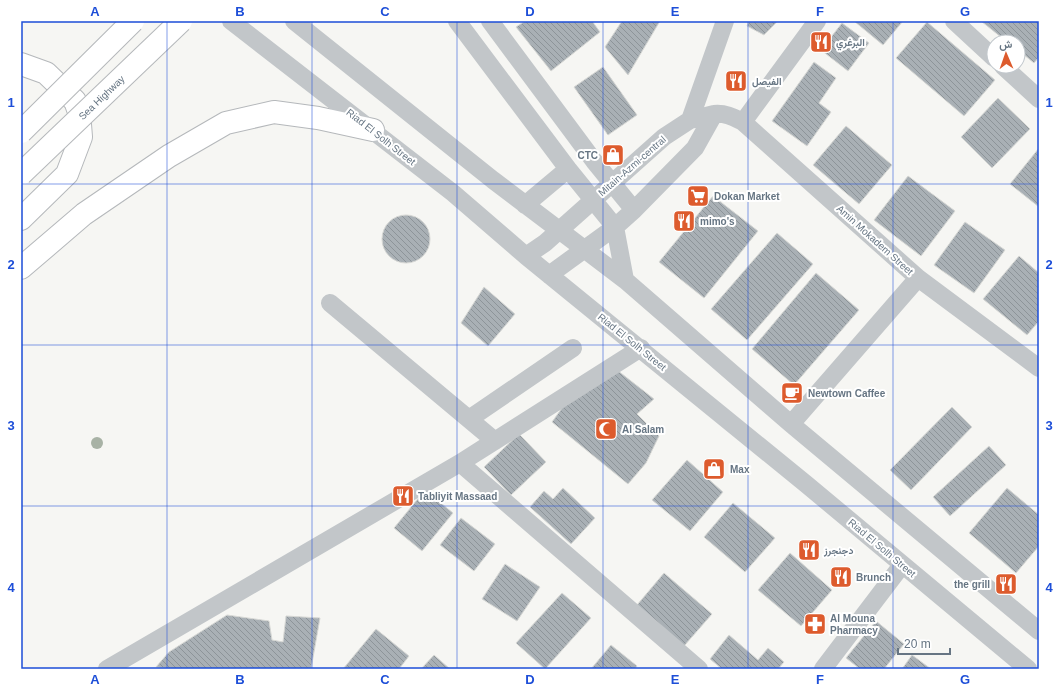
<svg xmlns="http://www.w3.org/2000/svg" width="1060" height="690" font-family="Arial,Vazirmatn,sans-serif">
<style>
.building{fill:url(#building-back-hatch);stroke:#d7d8d5}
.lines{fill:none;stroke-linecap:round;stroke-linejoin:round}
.highway-casing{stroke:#b5b8bb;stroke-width:24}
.minor{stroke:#c2c6c9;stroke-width:18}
.highway{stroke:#fff;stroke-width:22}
.highway-bridge-casing{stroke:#b5b8bb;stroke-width:24;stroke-linecap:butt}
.highway-bridge{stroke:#fff;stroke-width:22}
.tree{fill:#a8b2a5}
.grid{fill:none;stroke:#1d4ed8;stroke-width:1;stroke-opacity:0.55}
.labels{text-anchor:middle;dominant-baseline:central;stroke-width:4;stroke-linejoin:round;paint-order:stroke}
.poi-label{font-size:10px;font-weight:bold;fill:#667583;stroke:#fff;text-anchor:start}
.street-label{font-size:10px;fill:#667583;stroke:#fff}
.neatline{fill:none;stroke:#1d4ed8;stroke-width:1.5}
.grid-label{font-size:13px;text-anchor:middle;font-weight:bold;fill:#1d4ed8}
</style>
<defs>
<pattern id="building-back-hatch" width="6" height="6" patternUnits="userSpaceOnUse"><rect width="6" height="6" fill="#a9b0b5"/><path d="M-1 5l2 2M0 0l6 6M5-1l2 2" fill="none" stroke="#8d9499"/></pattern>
</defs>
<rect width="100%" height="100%" fill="#f6f6f3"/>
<path class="building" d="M525,21H592L600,32L551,71L516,27Z
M622,21H660L628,75L605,47Z
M749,21H778L764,35L747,26Z
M854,21H903L883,45Z
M981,21H1039V57L1034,63L1018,50V42H1007Z
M927,22L995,80L964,116L896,58Z
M842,23L869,43L848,71L821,50Z
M814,62L836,78L819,103L831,112L807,146L772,121Z
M603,67L637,115L608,135L574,87Z
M998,98L1030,129L992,168L961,137Z
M846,126L892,165L859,204L813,165Z
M1039,148V207L1010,184Z
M908,176L955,211L921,256L874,220Z
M713,196L758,231L704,298L659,262Z
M382 239a24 24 0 1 1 48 0a24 24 0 1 1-48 0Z
M965,222L1005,250L974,293L934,265Z
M777,233L813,264L747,340L711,309Z
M1019,256L1039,273V321L1027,335L983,299Z
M816,273L859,310L794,385L752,349Z
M484,287L515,314L488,346L461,323Z
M617,370L654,399L637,414L659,436L646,463L628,484L552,422L567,401Z
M952,407L972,427L911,490L890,470Z
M519,434L546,462L511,495L484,467Z
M989,446L1006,465L950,516L933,497Z
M687,460L723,492L690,531L652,500Z
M563,488L595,518L571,544L530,507L544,491L553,499Z
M1007,488L1039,515V546L1016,573L969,533Z
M425,490L453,513L422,551L394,528Z
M733,503L775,538L745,572L704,537Z
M461,518L495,544L474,571L440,545Z
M790,553L832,590L801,626L758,590Z
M505,564L540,587L517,621L482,599Z
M664,573L712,614L684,646L637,605Z
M562,593L591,618L545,669L516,643Z
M227,615L269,621L272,640L283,642L286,616L320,618L311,669H177L156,667L169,652Z
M876,621L904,644L884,669H860L846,658Z
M376,629L409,656L399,669H343Z
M729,635L758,660L768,648L784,662L778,669H722L710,659Z
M611,645L637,666L635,669H591Z
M434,655L450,669H421Z
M912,655L931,669H902Z"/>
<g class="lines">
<g class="highway-casing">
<path id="highway" d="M21,64L46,73L75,101L79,112L81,137L67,174L21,219
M21,268L84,214L169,156L226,123L274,112L318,118L373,130"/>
</g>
<path class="minor" d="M231,21L453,193L526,256L806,484L1028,669
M294,21L493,180L625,280L791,424L1039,631
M457,21L568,169L615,227L625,280
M490,21L594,161L634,210
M954,21L994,58
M1003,66L1039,99
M714,114C726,113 733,117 743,122L918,278L1039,368
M690,120L725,21
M743,122L817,21
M525,205L568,169
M526,256L545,243L664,137L690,120L714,114L695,148L634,210L615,227L549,275
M330,303L495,441
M469,419L573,348
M791,424L918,278
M460,463L699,669
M107,669L460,463L641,348
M823,669L902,565"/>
<use href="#highway" class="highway"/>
<g class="highway-bridge-casing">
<g id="highway-bridge">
<path d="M21,132L133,21"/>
<path id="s1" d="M21,174L181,21"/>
</g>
</g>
<use href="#highway-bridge" class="highway-bridge"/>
</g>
<circle class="tree" cx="97" cy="443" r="6"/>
<path class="grid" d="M167,21V669M312,21V669M457,21V669M603,21V669M748,21V669M893,21V669M21,184H1039M21,345H1039M21,506H1039"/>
<defs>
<g id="restaurant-square" transform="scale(1.15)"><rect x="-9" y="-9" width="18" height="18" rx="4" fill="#dd5b2d" stroke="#fff"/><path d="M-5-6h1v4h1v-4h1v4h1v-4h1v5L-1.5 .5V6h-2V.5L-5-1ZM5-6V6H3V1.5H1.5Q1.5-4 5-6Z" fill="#fff"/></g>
<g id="shop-square" transform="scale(1.15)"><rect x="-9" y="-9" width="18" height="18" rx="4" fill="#dd5b2d" stroke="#fff"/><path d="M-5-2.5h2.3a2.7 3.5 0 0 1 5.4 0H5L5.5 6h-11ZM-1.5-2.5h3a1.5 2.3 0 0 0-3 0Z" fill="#fff"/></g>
<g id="supermarket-square" transform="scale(1.15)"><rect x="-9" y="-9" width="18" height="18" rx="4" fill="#dd5b2d" stroke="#fff"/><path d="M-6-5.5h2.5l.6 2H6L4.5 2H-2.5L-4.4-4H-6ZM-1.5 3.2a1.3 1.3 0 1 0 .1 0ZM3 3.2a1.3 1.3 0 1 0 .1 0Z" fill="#fff"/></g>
<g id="cafe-square" transform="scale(1.15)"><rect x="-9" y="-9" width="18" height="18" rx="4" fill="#dd5b2d" stroke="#fff"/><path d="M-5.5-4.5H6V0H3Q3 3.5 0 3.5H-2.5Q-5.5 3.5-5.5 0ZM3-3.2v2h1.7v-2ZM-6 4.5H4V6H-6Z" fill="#fff"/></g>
<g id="mosque-square" transform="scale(1.15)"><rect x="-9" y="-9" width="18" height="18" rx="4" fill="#dd5b2d" stroke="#fff"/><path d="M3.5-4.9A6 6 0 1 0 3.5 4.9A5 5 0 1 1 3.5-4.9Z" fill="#fff"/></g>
<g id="pharmacy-square" transform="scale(1.15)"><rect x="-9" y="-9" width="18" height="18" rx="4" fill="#dd5b2d" stroke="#fff"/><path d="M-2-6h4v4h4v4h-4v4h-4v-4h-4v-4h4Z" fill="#fff"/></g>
</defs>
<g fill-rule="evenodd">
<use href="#restaurant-square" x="821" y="42"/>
<use href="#restaurant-square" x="736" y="81"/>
<use href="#shop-square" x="613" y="155"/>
<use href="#supermarket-square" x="698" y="196"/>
<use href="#restaurant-square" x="684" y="221"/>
<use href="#cafe-square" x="792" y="393"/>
<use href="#mosque-square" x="606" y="429"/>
<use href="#shop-square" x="714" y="469"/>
<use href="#restaurant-square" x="403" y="496"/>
<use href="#restaurant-square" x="809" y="550"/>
<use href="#restaurant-square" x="841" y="577"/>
<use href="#restaurant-square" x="1006" y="584"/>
<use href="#pharmacy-square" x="815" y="624"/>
</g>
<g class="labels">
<g class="poi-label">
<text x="836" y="42">البرغري</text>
<text x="752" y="81">الفيصل</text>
<text x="598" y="155" text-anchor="end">CTC</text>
<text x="714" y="196">Dokan Market</text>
<text x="700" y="221">mimo's</text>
<text x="808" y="393">Newtown Caffee</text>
<text x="622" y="429">Al Salam</text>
<text x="730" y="469">Max</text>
<text x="418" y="496">Tabliyit Massaad</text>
<text x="824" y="550">دجنجرز</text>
<text x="856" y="577">Brunch</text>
<text x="990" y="584" text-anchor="end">the grill</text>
<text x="830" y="618">Al Mouna<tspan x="830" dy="12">Pharmacy</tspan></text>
</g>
<g class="street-label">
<text stroke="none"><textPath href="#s1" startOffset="111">Sea Highway</textPath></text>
<text transform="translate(381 137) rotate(38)">Riad El Solh Street</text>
<text transform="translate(632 166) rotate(-41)">Mitain-Azmi-central</text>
<text transform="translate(875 240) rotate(42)">Amin Mokadem Street</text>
<text transform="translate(632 342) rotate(39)">Riad El Solh Street</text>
<text transform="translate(882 548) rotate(40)">Riad El Solh Street</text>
</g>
</g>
<rect width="1060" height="690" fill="none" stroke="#ffffff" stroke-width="44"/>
<g transform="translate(1006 54) rotate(358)"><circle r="19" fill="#ffffff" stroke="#c2c8cd"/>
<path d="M0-3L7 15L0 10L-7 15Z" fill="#dd5b2d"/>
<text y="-6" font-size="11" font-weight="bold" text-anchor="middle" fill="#667583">ش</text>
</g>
<path d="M898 648v6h52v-6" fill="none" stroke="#667583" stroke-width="2"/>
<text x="904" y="648" font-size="12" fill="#667583" stroke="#ffffff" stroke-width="3" paint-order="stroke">20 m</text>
<rect x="22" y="22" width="1016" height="646" class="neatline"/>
<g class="grid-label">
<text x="95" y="16">A</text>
<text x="240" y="16">B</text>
<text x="385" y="16">C</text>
<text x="530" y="16">D</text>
<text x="675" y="16">E</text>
<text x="820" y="16">F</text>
<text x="965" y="16">G</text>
<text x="11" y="107">1</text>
<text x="1049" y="107">1</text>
<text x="11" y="269">2</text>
<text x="1049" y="269">2</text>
<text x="11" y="430">3</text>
<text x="1049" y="430">3</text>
<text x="11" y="592">4</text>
<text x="1049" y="592">4</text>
<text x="95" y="684">A</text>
<text x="240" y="684">B</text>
<text x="385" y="684">C</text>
<text x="530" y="684">D</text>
<text x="675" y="684">E</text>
<text x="820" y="684">F</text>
<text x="965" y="684">G</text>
</g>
</svg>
